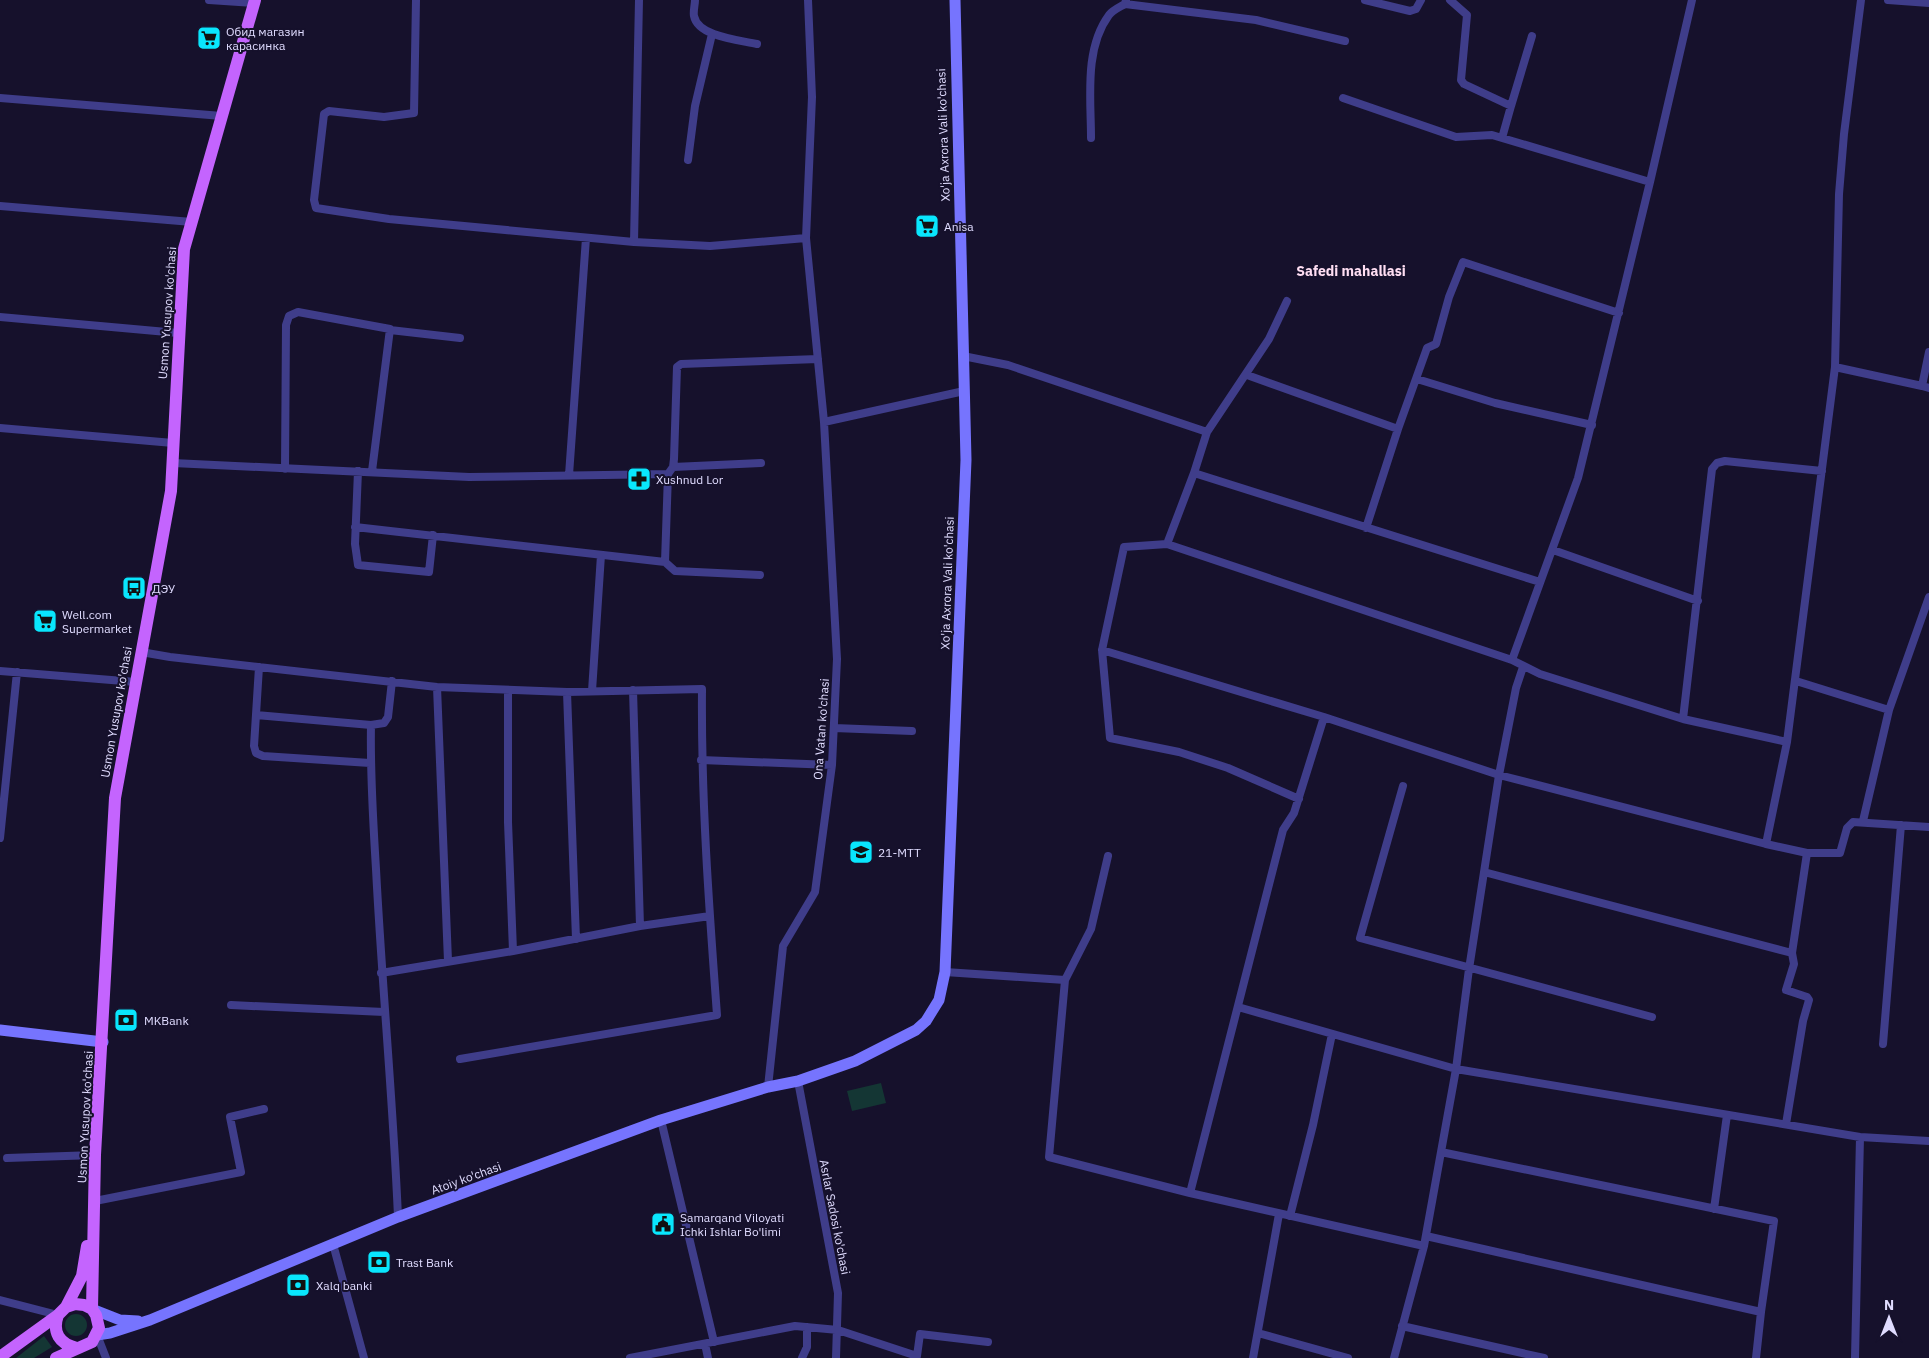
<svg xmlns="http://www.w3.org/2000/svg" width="1929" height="1358" font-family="'IBM Plex Sans',sans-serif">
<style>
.green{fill:#143634}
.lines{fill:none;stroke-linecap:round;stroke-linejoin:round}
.street{stroke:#3f3d8a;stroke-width:8}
.secondary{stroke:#7674fe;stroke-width:11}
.primary{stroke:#c464fe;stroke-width:12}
.labels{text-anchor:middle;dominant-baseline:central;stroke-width:4;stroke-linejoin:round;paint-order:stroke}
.poi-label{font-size:12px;fill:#e0dcff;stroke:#16112c;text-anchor:start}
.street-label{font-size:12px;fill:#e0dcff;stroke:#16112c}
.neighbourhood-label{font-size:14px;font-weight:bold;fill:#ffdef3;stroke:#16112c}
</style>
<rect width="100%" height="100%" fill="#16112c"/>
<path class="green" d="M881,1083L886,1103L852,1111L847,1091Z
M65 1325a11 11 0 1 1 22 0a11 11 0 1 1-22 0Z
M44,1336L52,1347L34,1358H16Z"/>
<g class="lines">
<path class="street" d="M209,0L254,3
M416,0L414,113L384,117L329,111L324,114L314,200L316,208L389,219L634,242L710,246L806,238
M695,0C695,5 693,11 694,16C698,37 740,40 757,44
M1126,0L1125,4L1256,20L1345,41
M1365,0L1410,11L1416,9L1421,0
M1450,0L1467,15L1461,80L1464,84L1511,106L1502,138
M1888,0L1929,3
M0,98L222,116
M1343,98L1456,137L1492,135L1650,182L1692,0
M1511,106L1532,36
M1091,138C1091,98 1084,49 1109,15C1113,10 1120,7 1125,4
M688,160L695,106L712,34
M1650,182L1578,478L1512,660L1540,674L1683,719L1787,742L1835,367L1922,386
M0,206L192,222
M634,242L639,0
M0,317L178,333
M390,330L460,338
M1929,352L1922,386L1929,388
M963,356L1008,365L1207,432L1194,473L1540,582
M1835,367L1839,194L1844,134L1861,0
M1247,375L1398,429
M1417,379L1495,403L1592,425
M824,422L964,391
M0,428L173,443
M1207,432L1269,339L1287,301
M173,463L469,477L668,474L673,467L674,459L677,367L681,364L818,359
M673,467L761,463
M285,469L286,325L289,316L298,312L390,329L372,471
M358,471L355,544L358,565L429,572L433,535
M1194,473L1167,544L1512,660
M569,475L586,238
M355,527L665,562L668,474
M1366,528L1398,429L1427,348L1436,344L1449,297L1463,262L1619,313
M1167,544L1124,547L1102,650L1324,717L1499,775L1766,844L1807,853H1840L1847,828L1853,822L1929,827
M1553,550L1698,601
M665,562L675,571L760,575
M1102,650L1110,738L1179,752L1228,768L1299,799
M141,652L170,657L437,687L567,692L702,689C701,798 709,907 717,1015L460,1059
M259,667L254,746L256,753L263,756L370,763
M0,671L136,682
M1796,681L1889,710
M437,687L448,961
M508,690V822L513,951
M633,690L640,926
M592,691L601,555
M567,692L576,939
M256,715L371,725C370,773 373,821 376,869C382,985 393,1101 398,1217
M1683,719L1712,469L1717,463L1725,461L1822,471
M371,725L384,723L388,717L392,681
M834,728L912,731
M701,760L832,765
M1403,786L1360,938L1652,1017
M1863,821L1889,710L1929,597
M0,838L17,672
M1766,844L1787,742
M1484,872L1792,953L1807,853
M945,972L1065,980L1049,1157L1190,1193L1424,1246
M381,973L513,951L640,926L710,916
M1065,980L1091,929L1108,856
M231,1005L384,1012
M1238,1007L1456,1069L1860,1137L1929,1141
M1883,1044L1901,825
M798,1081L838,1293L836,1358
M768,1087L783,946L815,892L832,765L837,659L824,422L806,238L812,97L808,0
M661,1120L714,1342
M1786,1124L1803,1021L1809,1000L1807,997L1786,990L1794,964L1792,953
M7,1158L95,1155
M1190,1193L1283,830L1294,813L1324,717
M95,1201L241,1172L230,1117L264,1109
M1714,1209L1727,1115
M1290,1216L1313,1125L1332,1034
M1426,1236L1761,1312L1774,1221L1441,1152
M333,1244L364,1358
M0,1300L58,1315
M1402,1326L1544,1358
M1258,1333L1348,1358
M97,1335L106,1358
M705,1344L708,1358
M630,1358L795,1326L838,1330L917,1356L920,1334L988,1342
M802,1358L807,1347V1327
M1253,1358L1279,1214
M1394,1358L1424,1246L1456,1069L1469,969L1499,775L1516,688L1523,667
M1756,1358L1761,1312
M1855,1358L1860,1137"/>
<path class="secondary" d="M0,1030L103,1042
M92,1309L120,1320L138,1321
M97,1335L110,1333L150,1320L398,1217L661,1120L768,1087L798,1081L855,1061L916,1030L926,1021L939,1000L945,972L966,460L955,0"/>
<path class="primary" d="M66,1307L82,1276L87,1246
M92,1309L95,1155L115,798L171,491L184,249L255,0
M58,1315C52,1332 59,1344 77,1348
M0,1357L58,1315L66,1307L75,1304L84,1305L92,1309L96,1315L99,1328L92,1342L56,1358"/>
</g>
<defs>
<g id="supermarket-square" transform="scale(1.25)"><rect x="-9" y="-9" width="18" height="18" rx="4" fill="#09e6fd" stroke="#16112c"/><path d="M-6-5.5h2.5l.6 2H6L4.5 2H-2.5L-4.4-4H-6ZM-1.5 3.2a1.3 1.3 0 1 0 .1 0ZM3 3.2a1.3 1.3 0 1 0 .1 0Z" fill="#111"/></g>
<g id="pharmacy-square" transform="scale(1.25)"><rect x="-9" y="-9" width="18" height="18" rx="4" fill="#09e6fd" stroke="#16112c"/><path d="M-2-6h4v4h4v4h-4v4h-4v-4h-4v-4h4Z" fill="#111"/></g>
<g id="bus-square" transform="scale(1.25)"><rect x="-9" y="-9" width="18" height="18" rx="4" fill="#09e6fd" stroke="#16112c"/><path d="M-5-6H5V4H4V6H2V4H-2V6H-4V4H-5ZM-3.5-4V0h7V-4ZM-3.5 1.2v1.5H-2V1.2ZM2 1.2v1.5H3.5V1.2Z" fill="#111"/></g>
<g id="school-square" transform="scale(1.25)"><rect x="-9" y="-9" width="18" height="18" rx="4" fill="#09e6fd" stroke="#16112c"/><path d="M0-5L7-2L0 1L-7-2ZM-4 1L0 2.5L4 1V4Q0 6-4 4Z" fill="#111"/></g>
<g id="bank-square" transform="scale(1.25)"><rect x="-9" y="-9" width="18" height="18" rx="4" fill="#09e6fd" stroke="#16112c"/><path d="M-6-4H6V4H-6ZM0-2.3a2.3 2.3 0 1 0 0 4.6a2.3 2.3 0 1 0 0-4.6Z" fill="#111"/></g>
<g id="civic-square" transform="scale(1.25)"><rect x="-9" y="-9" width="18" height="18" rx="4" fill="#09e6fd" stroke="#16112c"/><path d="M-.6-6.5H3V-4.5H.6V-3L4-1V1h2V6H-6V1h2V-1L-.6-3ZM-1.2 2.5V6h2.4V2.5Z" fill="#111"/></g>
</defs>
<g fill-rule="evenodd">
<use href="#supermarket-square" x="209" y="38"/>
<use href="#supermarket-square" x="927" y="226"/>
<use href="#pharmacy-square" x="639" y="479"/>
<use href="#bus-square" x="134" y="588"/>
<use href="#supermarket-square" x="45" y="621"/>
<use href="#school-square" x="861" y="852"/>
<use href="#bank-square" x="126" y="1020"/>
<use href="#civic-square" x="663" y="1224"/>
<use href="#bank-square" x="379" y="1262"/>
<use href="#bank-square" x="298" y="1285"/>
</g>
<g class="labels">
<g class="poi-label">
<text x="226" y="31">Обид магазин<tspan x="226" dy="14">карасинка</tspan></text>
<text x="944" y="226">Anisa</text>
<text x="656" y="479">Xushnud Lor</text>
<text x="152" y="588">ДЭУ</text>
<text x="62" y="614">Well.com<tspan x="62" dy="14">Supermarket</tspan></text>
<text x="878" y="852">21-MTT</text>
<text x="144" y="1020">MKBank</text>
<text x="680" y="1217">Samarqand Viloyati<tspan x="680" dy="14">Ichki Ishlar Bo'limi</tspan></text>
<text x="396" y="1262">Trast Bank</text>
<text x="316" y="1285">Xalq banki</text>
</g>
<g class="street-label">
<text transform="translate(943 135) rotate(-92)">Xo'ja Axrora Vali ko'chasi</text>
<text transform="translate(167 313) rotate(-86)">Usmon Yusupov ko'chasi</text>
<text transform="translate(947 583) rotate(-88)">Xo'ja Axrora Vali ko'chasi</text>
<text transform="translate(116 712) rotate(-80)">Usmon Yusupov ko'chasi</text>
<text transform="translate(821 729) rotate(-86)">Ona Vatan ko'chasi</text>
<text transform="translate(85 1117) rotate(-87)">Usmon Yusupov ko'chasi</text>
<text transform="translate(466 1178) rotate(-20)">Atoiy ko'chasi</text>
<text transform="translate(835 1217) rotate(79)">Asrlar Sadosi ko'chasi</text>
</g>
<g class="neighbourhood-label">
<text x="1351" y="271">Safedi mahallasi</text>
</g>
</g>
<g transform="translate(1889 1318)" stroke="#16112c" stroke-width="4" paint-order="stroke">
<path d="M0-4L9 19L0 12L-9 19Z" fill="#e0dcff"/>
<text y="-8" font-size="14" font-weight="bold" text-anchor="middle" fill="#e0dcff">N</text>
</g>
</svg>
